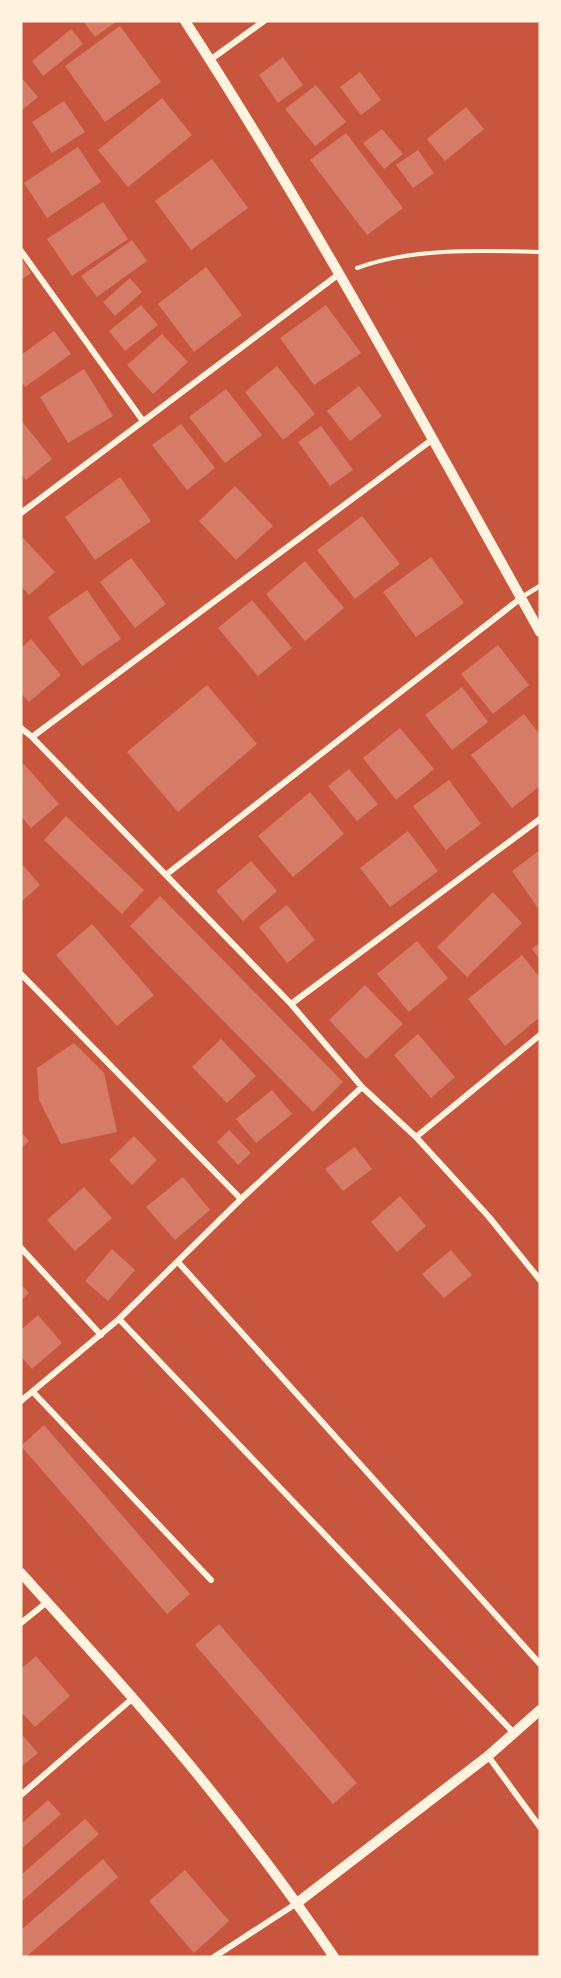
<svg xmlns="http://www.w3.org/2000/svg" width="561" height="1978" font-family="'Sofia Sans Condensed',sans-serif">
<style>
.building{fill:#d67c66}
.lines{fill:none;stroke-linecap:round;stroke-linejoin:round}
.path{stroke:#fff3e0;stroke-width:4}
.service{stroke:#fff3e0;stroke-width:4.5}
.minor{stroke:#fff3e0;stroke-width:6}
.tertiary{stroke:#fff3e0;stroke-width:10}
</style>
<rect width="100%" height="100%" fill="#c8553d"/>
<path class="building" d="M83,21H117L95,37Z
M120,26L161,82L105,122L65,66Z
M71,29L83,44L43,76L32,61Z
M283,57L303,85L278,103L259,75Z
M360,72L381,100L361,115L340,87Z
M21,77L38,97L21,111Z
M316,85L346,122L315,146L285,109Z
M162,98L192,135L128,187L98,150Z
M64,101L85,132L52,153L32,122Z
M466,107L484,129L445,161L427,139Z
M382,129L403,154L384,169L363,143Z
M346,133L403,208L367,235L310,160Z
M78,147L101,182L47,218L24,183Z
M418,150L434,173L413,188L396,165Z
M212,159L248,208L191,250L155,201Z
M103,202L128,239L72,276L47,239Z
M132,240L147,261L97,297L81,276Z
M21,258L31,273L21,280Z
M206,267L242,315L194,352L158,304Z
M130,278L142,292L115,316L103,302Z
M141,305L158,325L125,351L109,331Z
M326,305L361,353L314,385L280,338Z
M54,331L71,354L25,387L21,382V355Z
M162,334L188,362L153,394L127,365Z
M277,366L315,414L283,440L245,392Z
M84,369L113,416L68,443L40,397Z
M359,386L382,416L350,441L327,411Z
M226,389L262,435L225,463L189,417Z
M21,420L52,459L26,480L21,474Z
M181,424L215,468L187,490L152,445Z
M321,426L353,470L330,486L298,442Z
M120,477L151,521L95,560L65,517Z
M235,486L273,526L236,560L199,521Z
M362,516L400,564L355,599L317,550Z
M23,538L55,572L29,595L21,586V540Z
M431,557L464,603L416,637L383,592Z
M131,558L166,604L135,628L100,582Z
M305,561L344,608L305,641L266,594Z
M87,590L121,639L82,666L48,617Z
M252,600L292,648L258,676L218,628Z
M31,639L61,675L29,702L21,693V648Z
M498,645L529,685L493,714L461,674Z
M207,685L257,744L178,812L127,752Z
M462,687L488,722L452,750L425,715Z
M524,714L540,735V786L512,808L471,755Z
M400,728L434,769L396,800L363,758Z
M24,764L59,804L31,828L21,816V766Z
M349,769L378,804L357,821L328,786Z
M449,780L481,824L446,850L413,806Z
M310,792L344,834L293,877L258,836Z
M66,816L144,890L122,914L44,840Z
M408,831L438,871L390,907L360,868Z
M540,850V911L512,871Z
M251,861L277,891L243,921L216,891Z
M21,863L40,885L21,902Z
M493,892L522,923L467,977L437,947Z
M160,896L343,1082L313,1112L130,926Z
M287,905L315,940L287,963L259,927Z
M92,924L154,995L117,1026L56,955Z
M417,941L448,978L409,1012L377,974Z
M540,943V960L532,949Z
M522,955L540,978V1017L505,1046L468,999Z
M365,985L403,1024L366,1059L329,1020Z
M418,1034L455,1077L431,1098L394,1055Z
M221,1039L256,1076L227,1103L192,1067Z
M74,1043L104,1073L117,1132L61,1144L39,1100L37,1068Z
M272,1090L292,1114L256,1143L236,1119Z
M229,1130L251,1153L238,1165L217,1142Z
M21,1132L29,1141L21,1148Z
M134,1136L157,1160L132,1185L109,1160Z
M355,1147L372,1169L343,1191L325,1169Z
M183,1177L210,1210L175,1240L146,1207Z
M84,1187L112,1218L75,1251L47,1220Z
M400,1196L426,1226L397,1252L371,1222Z
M112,1249L135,1270L108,1301L85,1281Z
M451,1250L472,1275L444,1298L422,1274Z
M21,1284L29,1293L21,1300Z
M38,1315L62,1343L32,1369L21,1356V1330Z
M44,1425L190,1594L167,1614L21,1446Z
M219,1624L357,1783L333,1804L195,1645Z
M36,1656L70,1696L35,1727L21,1712V1669Z
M23,1736L38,1753L21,1767V1737Z
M48,1800L61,1814L21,1849V1824Z
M85,1819L99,1834L21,1902V1875Z
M103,1859L118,1877L26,1957H21V1930Z
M185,1870L229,1921L194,1953L149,1901Z"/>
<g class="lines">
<path class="path" d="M357,268C411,248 482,250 540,252"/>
<path class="service" d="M522,597L540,586"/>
<path class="minor" d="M210,60L264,21
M21,251L143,421
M21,513L339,274
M21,728L32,737L291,1004L362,1087L416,1137L489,1217L540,1280
M32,737L433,439
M167,874L521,598
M21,974L241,1199
M291,1004L540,819
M416,1137L540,1035
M21,1248L101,1335
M178,1262L540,1664
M119,1319L513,1732
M33,1392L211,1580
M21,1401L119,1319L241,1199L362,1087
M21,1623L47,1602
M488,1756L540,1827
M21,1795L133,1698
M214,1957L297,1903"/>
<path class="tertiary" d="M185,21C313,218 425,426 540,632
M21,1573C91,1651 162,1728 226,1810C264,1858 300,1907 334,1957
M297,1903L488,1756L540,1710"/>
</g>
<rect width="561" height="1978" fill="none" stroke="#fff3e0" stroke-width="45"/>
</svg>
